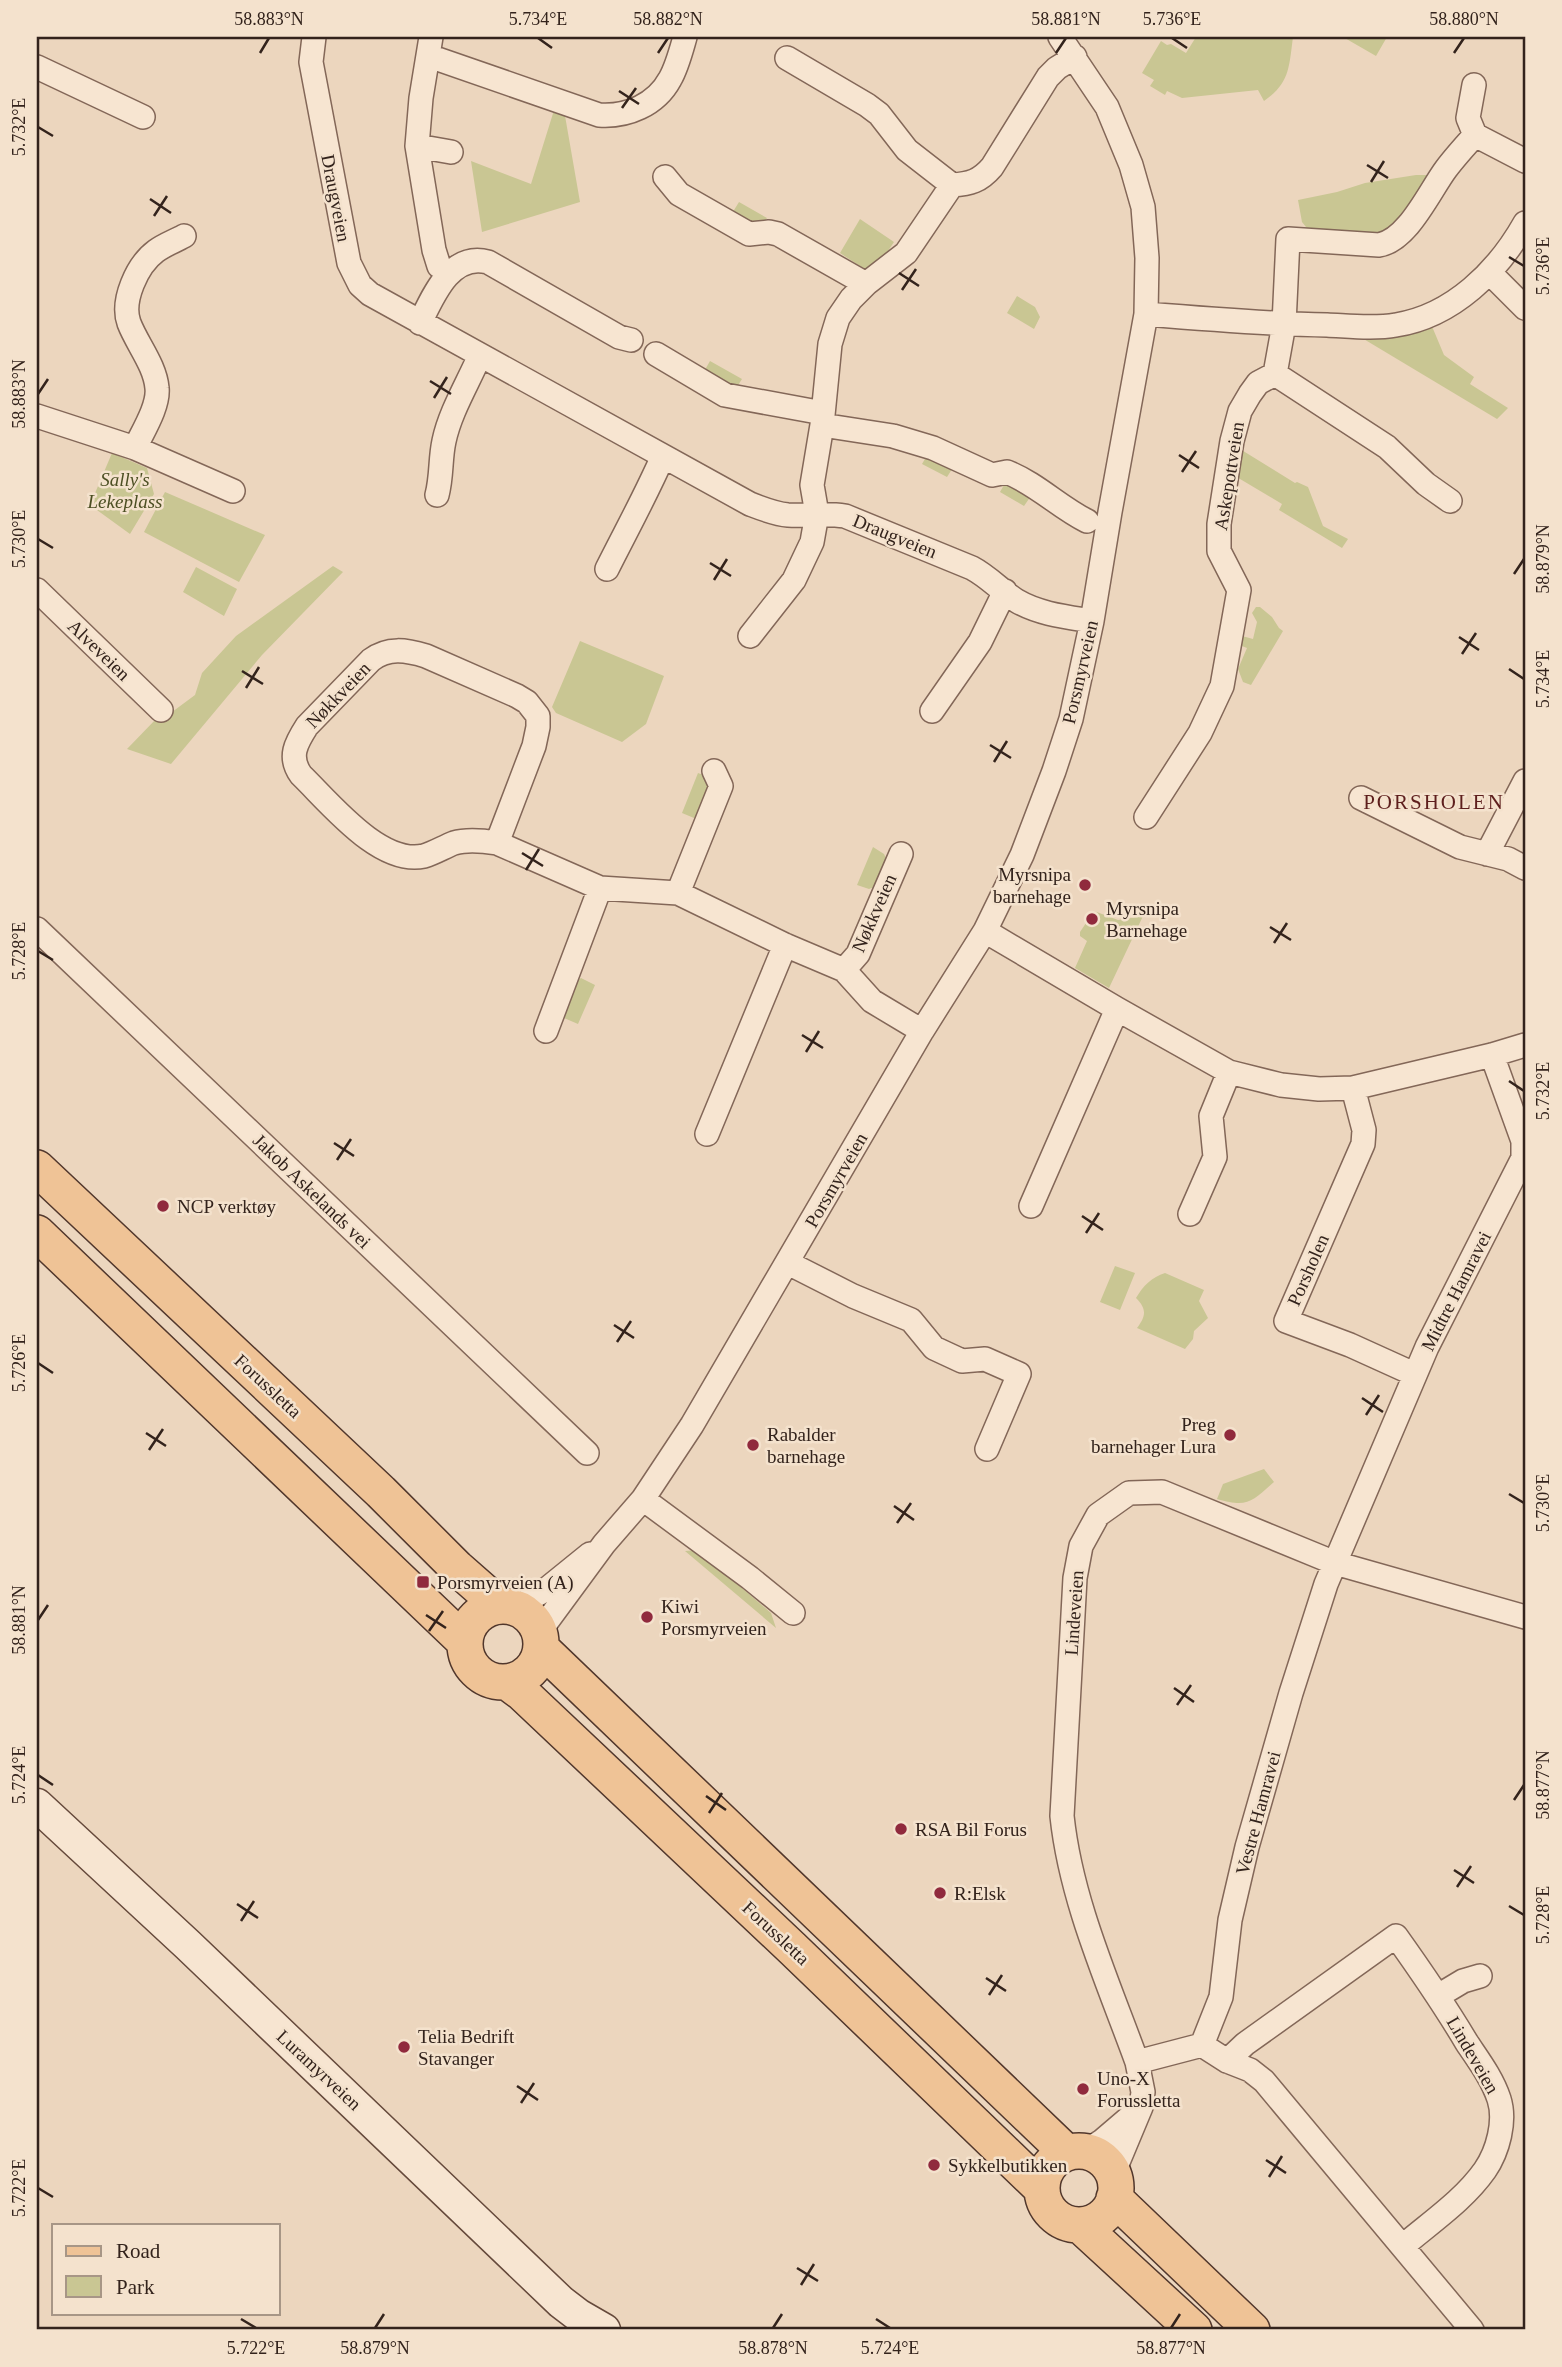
<svg xmlns="http://www.w3.org/2000/svg" width="1562" height="2367" font-family="'Times New Roman',serif">
<style>
.green{fill:#c9c693}
.lines{fill:none;stroke-linecap:round;stroke-linejoin:round}
.street-casing{stroke:#836758;stroke-width:26}
.secondary-casing{stroke:#65493b;stroke-width:35}
.primary-casing{stroke:#51372c;stroke-width:38}
.street{stroke:#f7e5d1;stroke-width:23}
.secondary{stroke:#f7e5d1;stroke-width:32}
.primary{stroke:#efc396;stroke-width:35}
.ticks{fill:none;stroke:#33231c;stroke-width:2.5}
.poi-dot{fill:#902a3d;stroke:#f4e2cd;stroke-width:2.5}
.labels{text-anchor:middle;dominant-baseline:central;stroke-width:5;stroke-linejoin:round;paint-order:stroke}
.street-label{font-size:19px;fill:#33231c;stroke:#f4e2cd}
.park-label{font-size:19px;font-style:italic;fill:#4c4f23;stroke:#f4e2cd}
.poi-label{font-size:19px;fill:#33231c;stroke:#f4e2cd;text-anchor:start}
.neighbourhood-label{font-size:21px;letter-spacing:2px;fill:#5e1f1d;stroke:#f4e2cd}
.neatline{fill:none;stroke:#33231c;stroke-width:2.5}
.ticks-label{font-size:18px;text-anchor:middle;fill:#33231c}
</style>
<rect width="100%" height="100%" fill="#ecd6be"/>
<path class="green" d="M1196,37H1293C1289,67 1290,83 1264,101L1258,90L1182,98L1167,91L1165,95L1150,86L1154,80L1142,73L1161,41L1167,45L1171,44L1186,53Z
M1343,37H1387L1376,56Z
M555,107L564,110L580,202L482,232L471,161L531,184Z
M1416,175H1428L1407,217L1377,239L1310,232L1302,222L1298,200L1337,192L1365,183Z
M739,202L767,218L761,227L731,215Z
M860,219L894,242L882,260L866,270L840,253Z
M1017,296L1035,307L1040,317L1034,329L1007,313Z
M1431,324L1444,355L1474,377L1470,384L1508,408L1497,419L1362,338Z
M710,361L742,379L735,390L702,375Z
M1240,449L1295,483L1297,482L1308,487L1323,526L1348,539L1342,548L1279,510L1282,504L1235,476Z
M929,452L954,466L947,477L922,464Z
M112,453L147,468L154,494L130,534L90,505Z
M1008,478L1033,493L1024,506L1000,492Z
M165,492L265,535L239,582L144,532Z
M333,566L343,572L262,655L171,764L127,749L156,719L164,718L195,695L202,673L236,636Z
M196,567L237,589L224,616L183,592Z
M1256,607H1260L1272,617L1279,628L1283,631L1251,685L1243,682L1238,669L1247,648L1234,643L1235,634L1253,639L1257,622L1252,613Z
M580,641L664,676L646,724L622,742L556,713L552,707Z
M698,773L711,778L705,813L694,818L682,813Z
M873,847L884,854L889,865L880,885L869,889L857,885Z
M1094,911L1118,920L1143,916L1109,988L1075,968L1087,941L1080,936V932Z
M581,978L595,985L578,1024L564,1018C562,1003 568,985 581,978Z
M1115,1266L1135,1273L1120,1310L1100,1302Z
M1165,1273L1204,1290L1199,1301L1208,1318L1194,1331L1193,1339L1185,1349L1137,1328C1146,1316 1147,1309 1136,1298C1143,1286 1152,1277 1165,1273Z
M1264,1469L1274,1482C1251,1502 1248,1508 1217,1499L1223,1484Z
M698,1550L771,1613L776,1628L685,1551Z"/>
<g class="lines">
<g class="street-casing">
<path id="street" d="M314,37L311,62L349,263L360,285L370,294L750,504C763,509 775,514 788,515C808,516 826,513 845,516L972,568C989,577 1001,591 1017,601C1039,614 1067,617 1092,621
M431,37L421,98L417,146L434,250L439,266
M429,56L599,115C627,117 656,105 670,79C677,67 681,51 685,37
M787,58L867,105L879,114L907,150L952,185
M37,67L143,117
M1474,85L1468,118L1475,135L1525,161
M417,146L451,152
M665,177L679,194L749,234L769,232L778,234L866,284
M1490,273L1525,308
M1146,314C1206,319 1266,324 1327,325C1349,326 1374,329 1396,325C1453,316 1498,271 1525,223
M420,323C433,296 451,252 488,262L619,337L631,340
M656,354L725,395L823,413
M1275,374L1387,447L1426,484L1450,501
M37,416L135,448L233,491
M822,425L893,436L933,448L992,475L1007,472C1037,484 1059,507 1087,521
M135,448C143,431 159,406 157,388C155,365 137,344 129,323C121,301 137,265 156,251C164,245 175,241 184,236
M437,495C442,476 440,459 444,441C450,412 468,383 480,355
M607,569C626,531 646,495 663,456
M37,590L161,710
M750,636L794,580L812,542L817,514L812,485L822,425L830,344L838,318L851,299L866,284L906,253L952,185C970,184 980,181 992,167L1048,77L1057,68L1075,57
M932,711L980,642L1005,591
M1361,798L1460,847L1508,859L1525,868
M1146,817L1200,733L1222,686L1239,590L1219,551V524L1232,441L1240,411L1250,394L1258,383L1275,374L1284,324L1288,239L1379,245C1408,240 1429,192 1446,169C1455,157 1465,146 1475,135
M497,843L534,746L538,727V716L527,702L517,696L426,656C406,650 388,647 371,660L307,726C296,743 288,757 301,775C330,803 380,866 424,856C434,853 444,847 454,843C467,839 485,841 497,843L600,888L678,893L785,945L844,970L872,1001L922,1031
M1487,854L1525,781
M678,893L721,786L714,771
M37,929L587,1453
M985,931L1117,1009L1229,1072L1281,1085L1319,1089L1353,1088L1492,1055L1525,1045
M844,970L858,954L901,854
M546,1031L600,888
M1353,1088L1364,1130L1363,1144L1286,1321L1350,1345L1414,1374
M707,1134L785,945
M1031,1206L1117,1009
M1190,1214L1215,1157L1211,1116L1229,1072
M788,1263L853,1296L911,1320L934,1348L962,1361L985,1359L1019,1374L987,1449
M643,1499L750,1578L793,1613
M517,1607L548,1588L590,1554
M540,1631L604,1544L643,1499L692,1425L922,1031L985,931L1022,855L1054,771L1071,719L1092,621L1110,512L1146,314L1147,258L1143,207L1131,165L1107,107L1060,37
M1438,1996L1463,1981L1480,1976
M1202,2045L1221,1997L1230,1920L1247,1847L1291,1693L1326,1584L1427,1347L1523,1158V1141L1492,1055
M1227,2061L1245,2044L1396,1936C1421,1971 1445,2006 1467,2043C1479,2061 1492,2078 1499,2099C1506,2121 1498,2151 1485,2170C1464,2200 1431,2222 1403,2246
M1085,2152L1102,2141L1136,2112
M1113,2174L1141,2107L1143,2092L1137,2062
M1472,2330L1264,2081L1250,2070L1227,2061L1202,2045L1137,2062C1108,1982 1071,1901 1062,1816L1075,1578L1081,1546L1098,1515L1129,1493L1162,1492L1335,1563L1525,1617"/>
</g>
<g class="secondary-casing">
<path id="secondary" d="M37,1805L188,1945L561,2302L578,2315L604,2330"/>
</g>
<g class="primary-casing">
<path id="primary" d="M37,1168L381,1492L457,1568L499,1605
M37,1233L465,1642
M465 1644a38 38 0 1 1 76 0a38 38 0 1 1-76 0Z
M541,1648L1066,2152
M507,1682L522,1693L792,1948L1041,2188
M1042 2188a37 37 0 1 1 74 0a37 37 0 1 1-74 0Z
M1114,2198L1252,2330
M1081,2226L1194,2330"/>
</g>
<use href="#street" class="street"/>
<use href="#secondary" class="secondary"/>
<use href="#primary" class="primary"/>
</g>
<path class="ticks" d="M538,38L552,48M1172,38L1187,48M260,53L269,38M658,53L668,38M1056,53L1066,38M1454,53L1464,38M619,91L639,104M622,108L636,88M38,127L53,136M1367,165L1388,178M1371,182L1384,161M150,199L171,213M154,216L167,196M1509,257L1524,266M899,273L919,286M902,290L916,269M430,381L451,394M38,394L48,379M434,398L447,377M1179,455L1199,468M1182,472L1196,451M38,539L53,548M710,563L731,576M1514,574L1524,559M714,580L727,559M1459,637L1479,650M1462,654L1476,633M1509,669L1524,679M242,671L263,684M246,688L259,667M990,745L1011,758M994,762L1007,741M522,853L543,866M526,870L539,849M1270,927L1291,940M1274,943L1287,923M38,951L53,960M802,1035L823,1048M806,1052L819,1031M1509,1081L1524,1091M334,1143L354,1156M337,1160L351,1139M1082,1216L1103,1230M1086,1233L1099,1213M614,1325L634,1338M617,1342L631,1321M38,1363L53,1373M1362,1398L1383,1412M1366,1415L1379,1395M146,1433L166,1446M149,1450L163,1429M1509,1494L1524,1503M894,1506L914,1520M897,1523L911,1503M426,1615L446,1628M38,1620L48,1605M429,1631L443,1611M1174,1688L1194,1702M1177,1705L1191,1685M38,1775L53,1785M706,1796L726,1810M1514,1800L1524,1785M709,1813L722,1793M1454,1870L1474,1883M1457,1887L1471,1866M237,1904L258,1918M1509,1906L1524,1915M241,1921L254,1901M986,1978L1006,1991M989,1995L1002,1975M517,2086L538,2100M521,2103L534,2083M1266,2160L1286,2173M1269,2177L1282,2156M38,2188L53,2197M797,2268L818,2281M801,2285L814,2264M241,2319L256,2328M876,2319L890,2328M375,2328L384,2314M773,2328L782,2314M1171,2328L1180,2314"/>
<g class="poi-dot">
<circle cx="1085" cy="885" r="7"/>
<circle cx="1092" cy="919" r="7"/>
<circle cx="163" cy="1206" r="7"/>
<circle cx="1230" cy="1435" r="7"/>
<circle cx="753" cy="1445" r="7"/>
<rect x="416" y="1575" width="14" height="14" rx="3.5"/>
<circle cx="647" cy="1617" r="7"/>
<circle cx="901" cy="1829" r="7"/>
<circle cx="940" cy="1893" r="7"/>
<circle cx="404" cy="2047" r="7"/>
<circle cx="1083" cy="2089" r="7"/>
<circle cx="934" cy="2165" r="7"/>
</g>
<g class="labels">
<g class="street-label">
<text transform="translate(336 198) rotate(79)">Draugveien</text>
<text transform="translate(1229 476) rotate(-81)">Askepottveien</text>
<text transform="translate(895 536) rotate(22)">Draugveien</text>
<text transform="translate(99 650) rotate(44)">Alveveien</text>
<text transform="translate(1080 672) rotate(-77)">Porsmyrveien</text>
<text transform="translate(338 695) rotate(-46)">Nøkkveien</text>
<text transform="translate(874 913) rotate(-66)">Nøkkveien</text>
<text transform="translate(836 1180) rotate(-60)">Porsmyrveien</text>
<text transform="translate(312 1191) rotate(44)">Jakob Askelands vei</text>
<text transform="translate(1308 1270) rotate(-66)">Porsholen</text>
<text transform="translate(1456 1291) rotate(-63)">Midtre Hamravei</text>
<text transform="translate(268 1386) rotate(43)">Forussletta</text>
<text transform="translate(1074 1613) rotate(-86)">Lindeveien</text>
<text transform="translate(1258 1813) rotate(-75)">Vestre Hamravei</text>
<text transform="translate(776 1933) rotate(43)">Forussletta</text>
<text transform="translate(1473 2055) rotate(60)">Lindeveien</text>
<text transform="translate(319 2070) rotate(43)">Luramyrveien</text>
</g>
<g class="park-label">
<text x="125" y="479">Sally's<tspan x="125" dy="22">Lekeplass</tspan></text>
</g>
<g class="poi-label">
<text x="1071" y="874" text-anchor="end">Myrsnipa<tspan x="1071" dy="22">barnehage</tspan></text>
<text x="1106" y="908">Myrsnipa<tspan x="1106" dy="22">Barnehage</tspan></text>
<text x="177" y="1206">NCP verktøy</text>
<text x="1216" y="1424" text-anchor="end">Preg<tspan x="1216" dy="22">barnehager Lura</tspan></text>
<text x="767" y="1434">Rabalder<tspan x="767" dy="22">barnehage</tspan></text>
<text x="437" y="1582">Porsmyrveien (A)</text>
<text x="661" y="1606">Kiwi<tspan x="661" dy="22">Porsmyrveien</tspan></text>
<text x="915" y="1829">RSA Bil Forus</text>
<text x="954" y="1893">R:Elsk</text>
<text x="418" y="2036">Telia Bedrift<tspan x="418" dy="22">Stavanger</tspan></text>
<text x="1097" y="2078">Uno-X<tspan x="1097" dy="22">Forussletta</tspan></text>
<text x="948" y="2165">Sykkelbutikken</text>
</g>
<g class="neighbourhood-label">
<text x="1434" y="802">PORSHOLEN</text>
</g>
</g>
<rect width="1562" height="2367" fill="none" stroke="#f4e2cd" stroke-width="77"/>
<rect x="52" y="2224" width="228" height="91" fill="#f4e2cd" stroke="#a79686" stroke-width="2"/>
<rect x="66" y="2246" width="35" height="10" fill="#efc396" stroke="#a79686" stroke-width="2"/>
<text x="116" y="2258" font-size="21" fill="#33231c">Road</text>
<rect x="66" y="2276" width="35" height="21" fill="#c9c693" stroke="#a79686" stroke-width="2"/>
<text x="116" y="2294" font-size="21" fill="#33231c">Park</text>
<rect x="38" y="38" width="1486" height="2290" class="neatline"/>
<g class="ticks-label">
<text x="269" y="25">58.883°N</text>
<text x="538" y="25">5.734°E</text>
<text x="668" y="25">58.882°N</text>
<text x="1066" y="25">58.881°N</text>
<text x="1172" y="25">5.736°E</text>
<text x="1464" y="25">58.880°N</text>
<text transform="translate(19 127) rotate(-90)" y="6">5.732°E</text>
<text transform="translate(1543 266) rotate(-90)" y="6">5.736°E</text>
<text transform="translate(19 394) rotate(-90)" y="6">58.883°N</text>
<text transform="translate(19 539) rotate(-90)" y="6">5.730°E</text>
<text transform="translate(1543 559) rotate(-90)" y="6">58.879°N</text>
<text transform="translate(1543 679) rotate(-90)" y="6">5.734°E</text>
<text transform="translate(19 951) rotate(-90)" y="6">5.728°E</text>
<text transform="translate(1543 1091) rotate(-90)" y="6">5.732°E</text>
<text transform="translate(19 1363) rotate(-90)" y="6">5.726°E</text>
<text transform="translate(1543 1503) rotate(-90)" y="6">5.730°E</text>
<text transform="translate(19 1620) rotate(-90)" y="6">58.881°N</text>
<text transform="translate(19 1775) rotate(-90)" y="6">5.724°E</text>
<text transform="translate(1543 1785) rotate(-90)" y="6">58.877°N</text>
<text transform="translate(1543 1915) rotate(-90)" y="6">5.728°E</text>
<text transform="translate(19 2188) rotate(-90)" y="6">5.722°E</text>
<text x="256" y="2354">5.722°E</text>
<text x="375" y="2354">58.879°N</text>
<text x="773" y="2354">58.878°N</text>
<text x="890" y="2354">5.724°E</text>
<text x="1171" y="2354">58.877°N</text>
</g>
</svg>
